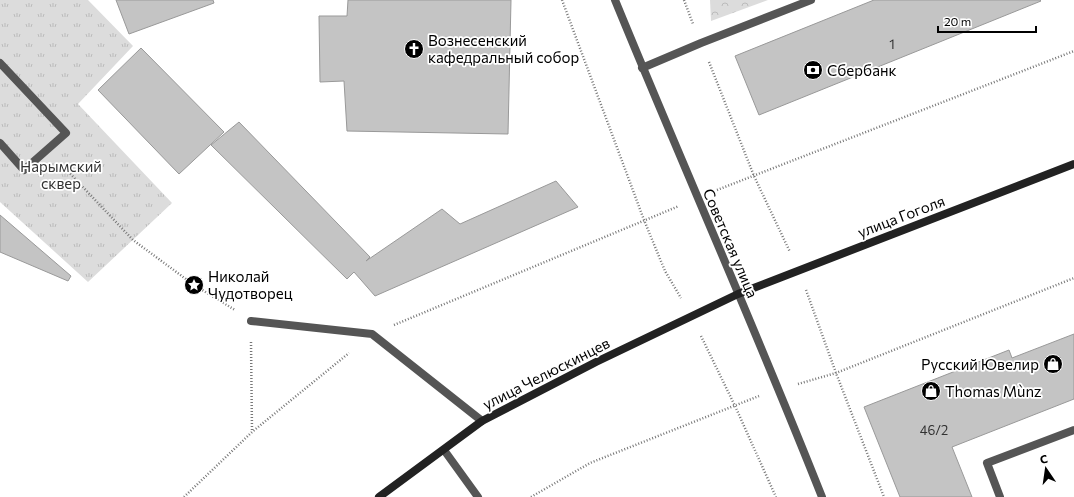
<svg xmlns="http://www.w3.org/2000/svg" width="1074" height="497" font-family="Commissioner,sans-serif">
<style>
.forest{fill:url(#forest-crowns)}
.park{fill:url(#park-tufts)}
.building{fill:#c4c4c4;stroke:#999}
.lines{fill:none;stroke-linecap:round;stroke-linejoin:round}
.path{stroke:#777;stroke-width:2.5;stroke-dasharray:1 2;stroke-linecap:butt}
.service{stroke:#555;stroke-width:8}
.pedestrian{stroke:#555;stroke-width:8}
.tertiary{stroke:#555;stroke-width:8}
.secondary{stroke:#222;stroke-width:8}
.labels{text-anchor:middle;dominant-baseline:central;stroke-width:3.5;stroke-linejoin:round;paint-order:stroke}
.number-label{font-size:13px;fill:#313131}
.poi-label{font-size:15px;fill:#000;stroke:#fff;text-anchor:start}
.park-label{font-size:15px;fill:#333;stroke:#fff}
.street-label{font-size:15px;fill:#000;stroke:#fff}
</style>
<defs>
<pattern id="forest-crowns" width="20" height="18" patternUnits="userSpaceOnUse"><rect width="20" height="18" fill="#dcdcdc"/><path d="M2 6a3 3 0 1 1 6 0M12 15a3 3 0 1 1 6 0" fill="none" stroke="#bbb"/></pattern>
<pattern id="park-tufts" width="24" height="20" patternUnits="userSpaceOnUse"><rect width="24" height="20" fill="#dcdcdc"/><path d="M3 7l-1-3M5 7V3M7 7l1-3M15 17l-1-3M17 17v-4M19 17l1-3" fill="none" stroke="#bbb"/></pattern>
</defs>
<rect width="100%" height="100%" fill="#fff"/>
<path class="forest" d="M710,0H768L711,21Z"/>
<path class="park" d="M0,0H88L133,46L78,104L172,203L88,282L0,202Z"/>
<path class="building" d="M116,0H213L214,3L129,34Z
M348,0H511L508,134L347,131L344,81L320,82L319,16H347Z
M874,0H1040L1041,1L759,115L735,56Z
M141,48L224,132L179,174L98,90Z
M239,122L370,257L366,261L442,209L460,224L556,181L578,207L375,296L354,272L347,279L211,145Z
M0,215L71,276L68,281L0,252Z
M1074,334V399L952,447L972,497H900L864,407L1009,350L1012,358Z"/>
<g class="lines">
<path class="path" d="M562,0L644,220L665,271L681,298
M684,0L693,24
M709,62L754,176L790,252
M62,165L133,240L194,285L235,310
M717,190L1074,51
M806,290L836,373L884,497
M394,325L679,206
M701,336L735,406L776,497
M251,342L252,431
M798,384L836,373L1074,278
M184,497L252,432L349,353
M531,497L590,463L759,396"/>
<path class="service" d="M642,68L701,43L811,0
M251,321L372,334L482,421
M444,450L478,497
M1000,497L987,463L1074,430"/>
<path class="pedestrian" d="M0,63L66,133L24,170L0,143"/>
<path class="tertiary" d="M615,0C683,166 756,330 822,497"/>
<path class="secondary" d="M379,497L482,421L596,362L738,294L1074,164"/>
</g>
<defs>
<g id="church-disc" transform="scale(1)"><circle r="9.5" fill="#000" stroke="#fff"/><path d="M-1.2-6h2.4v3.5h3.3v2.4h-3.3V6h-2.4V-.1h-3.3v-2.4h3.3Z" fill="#fff"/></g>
<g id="bank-disc" transform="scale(1)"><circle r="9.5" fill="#000" stroke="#fff"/><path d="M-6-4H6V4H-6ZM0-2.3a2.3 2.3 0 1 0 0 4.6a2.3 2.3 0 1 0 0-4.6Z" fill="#fff"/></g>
<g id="sight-disc" transform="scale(1)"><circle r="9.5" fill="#000" stroke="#fff"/><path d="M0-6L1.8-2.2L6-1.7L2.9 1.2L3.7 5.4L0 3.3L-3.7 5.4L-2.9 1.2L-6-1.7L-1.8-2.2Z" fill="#fff"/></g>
<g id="shop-disc" transform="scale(1)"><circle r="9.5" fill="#000" stroke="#fff"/><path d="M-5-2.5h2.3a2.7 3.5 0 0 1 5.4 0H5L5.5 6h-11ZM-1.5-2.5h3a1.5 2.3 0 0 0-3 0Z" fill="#fff"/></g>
</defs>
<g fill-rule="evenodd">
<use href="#church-disc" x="414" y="49"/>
<use href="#bank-disc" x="813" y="70"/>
<use href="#sight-disc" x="194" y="285"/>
<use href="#shop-disc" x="1053" y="364"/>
<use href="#shop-disc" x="931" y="391"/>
</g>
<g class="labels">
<g class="number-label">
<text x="892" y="44">1</text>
<text x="934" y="430">46/2</text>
</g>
<g class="poi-label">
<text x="428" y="40">Вознесенский<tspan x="428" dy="17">кафедральный собор</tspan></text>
<text x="827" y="70">Сбербанк</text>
<text x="208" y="276">Николай<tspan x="208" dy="17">Чудотворец</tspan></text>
<text x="1039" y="364" text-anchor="end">Русский Ювелир</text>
<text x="945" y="391">Thomas Mùnz</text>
</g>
<g class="park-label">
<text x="61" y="166">Нарымский<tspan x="61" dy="17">сквер</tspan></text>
</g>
<g class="street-label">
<text transform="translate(901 216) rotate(-21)">улица Гоголя</text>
<text transform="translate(731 243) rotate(67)">Советская улица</text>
<text transform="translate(546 373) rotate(-27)">улица Челюскинцев</text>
</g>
</g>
<g transform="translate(1046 469) rotate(347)" stroke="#ffffff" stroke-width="3" paint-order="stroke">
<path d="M0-3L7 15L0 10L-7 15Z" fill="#000000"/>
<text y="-6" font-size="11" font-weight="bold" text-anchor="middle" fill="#000000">С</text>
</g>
<path d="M938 26v6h98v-6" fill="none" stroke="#000000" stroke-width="2"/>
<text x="944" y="26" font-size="12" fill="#000000" stroke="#ffffff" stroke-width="3" paint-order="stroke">20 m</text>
</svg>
